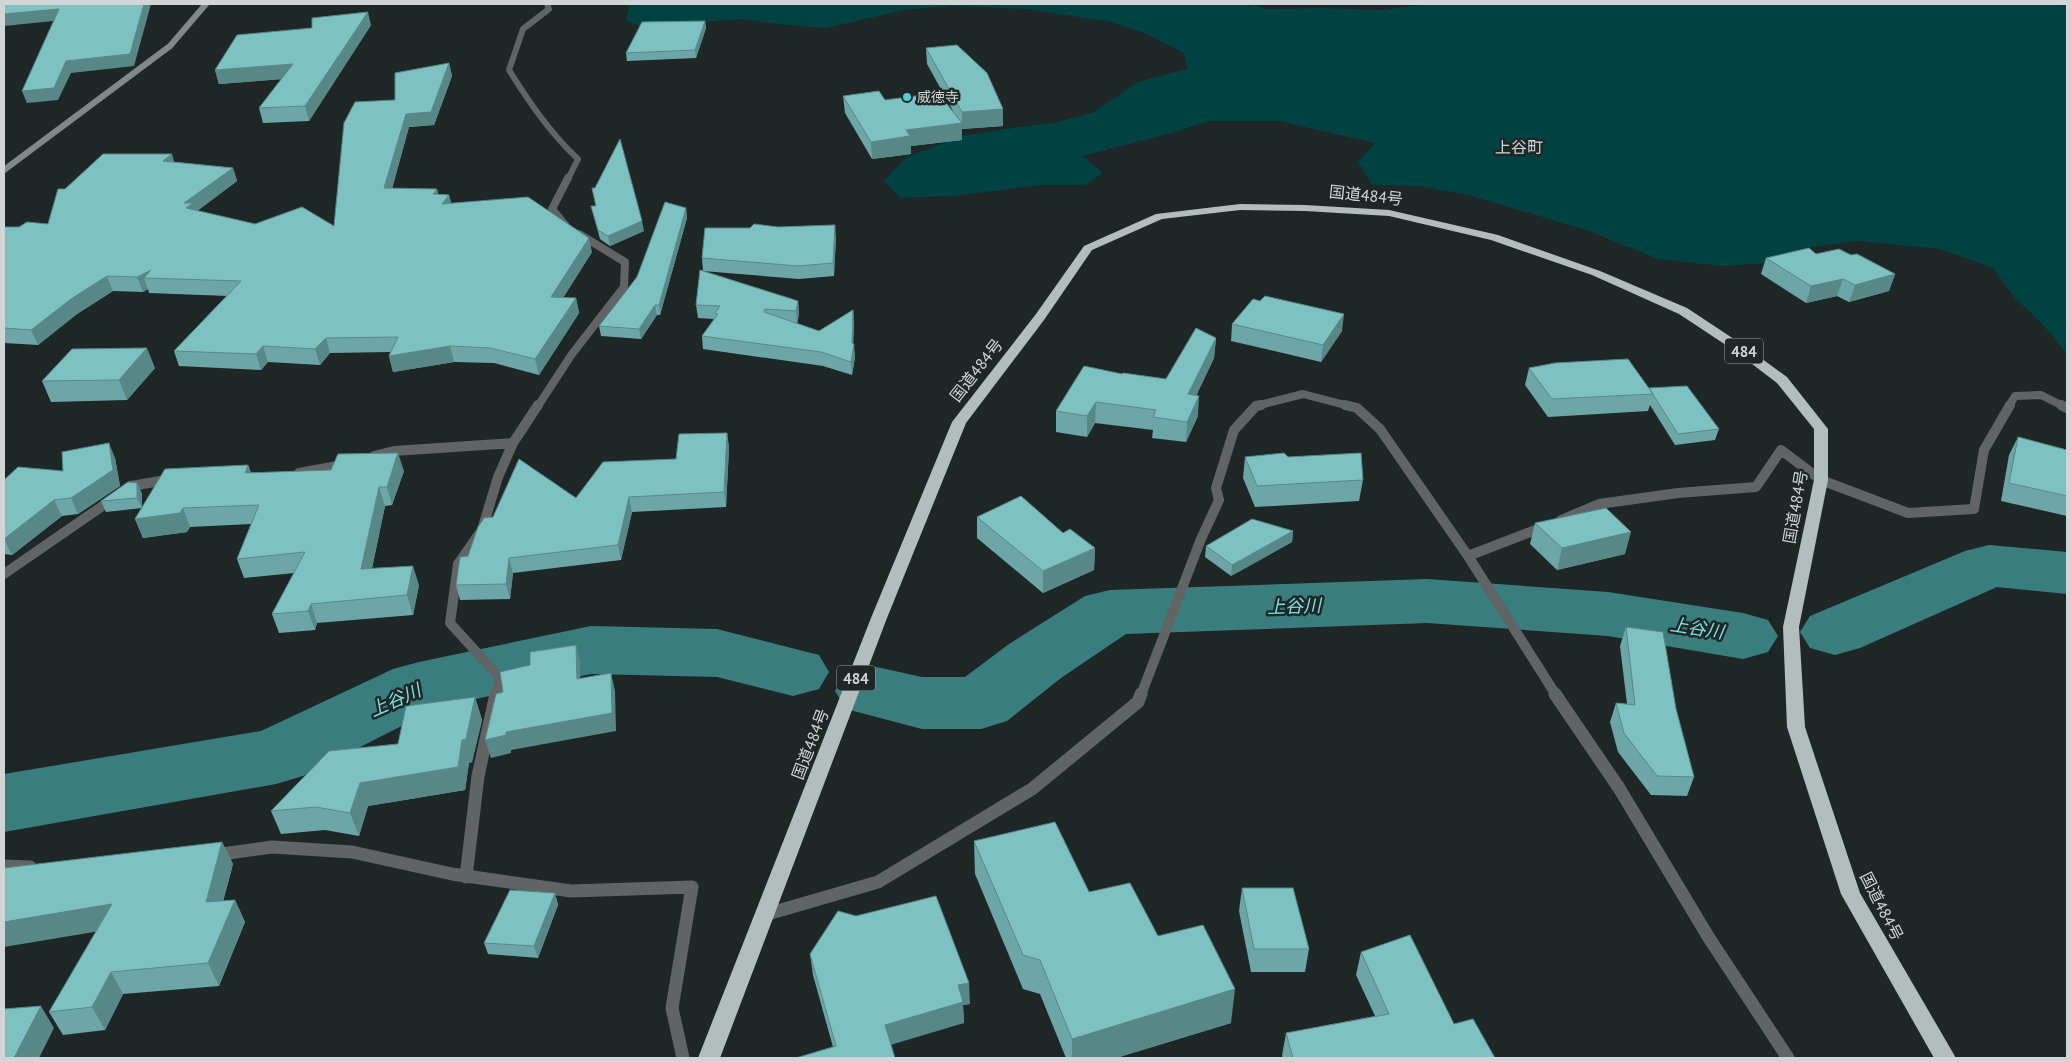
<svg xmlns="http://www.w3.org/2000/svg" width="2071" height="1062" font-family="'PT Sans','Noto Sans JP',sans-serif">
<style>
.green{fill:#004244}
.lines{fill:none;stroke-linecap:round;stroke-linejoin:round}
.river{fill:#3a7d7f;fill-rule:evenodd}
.street-far3{stroke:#606464;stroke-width:6}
.street-far2{stroke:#606464;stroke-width:8}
.street-far1{stroke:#606464;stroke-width:10}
.street{stroke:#606464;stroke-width:13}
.secondary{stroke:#828888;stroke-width:6}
.highway{fill:#b4bdbd;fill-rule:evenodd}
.wall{fill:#6ca6a8}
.shaded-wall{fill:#588788}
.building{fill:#7ec1c3;stroke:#588788}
.poi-dot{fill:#52cdd0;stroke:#1f2626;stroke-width:2}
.labels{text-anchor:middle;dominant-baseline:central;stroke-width:5;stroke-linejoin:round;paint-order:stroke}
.far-poi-label{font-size:14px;fill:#d1d5d5;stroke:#1f2626;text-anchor:start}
.shield{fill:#1f2626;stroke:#9ca0a0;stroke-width:1}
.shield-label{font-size:15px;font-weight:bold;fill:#d1d5d5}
.far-quarter-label{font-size:16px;fill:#cdd7d7;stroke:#1f2626}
.street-label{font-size:16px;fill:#d1d5d5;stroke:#1f2626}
.water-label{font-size:18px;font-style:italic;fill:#7be4e6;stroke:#1f2626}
</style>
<rect width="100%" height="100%" fill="#1f2626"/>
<path class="green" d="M625,4H1250L1266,9L1322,8L1382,10L1426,4H2067V354L2044,326L2014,297L1993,268L1940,249L1858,241L1803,248L1768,263L1722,266L1658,259L1589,231L1472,196L1419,186L1372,185L1358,162L1375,143L1279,121H1208L1175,132L1082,156L1103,173L1085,185H1040L953,196L901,198L884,181L907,157L962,136L1018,127L1054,123L1092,113L1138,82L1187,69L1184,53L1144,33L1111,22L1027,9L952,6L904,10L826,28L787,25L740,19L643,27L626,21L629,7Z"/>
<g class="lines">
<path class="river" d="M1989,545L2067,552V594L1997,587L1860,648L1835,655L1810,648L1800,632L1810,616L1965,551Z
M1427,579L1608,592L1743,613L1768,620L1778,636L1768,652L1743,659L1608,636L1427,623L1126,634L1061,678L1007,721L981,729H922L846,709L835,691L846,673L872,666L922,677H965L1009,644L1085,596L1110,590Z
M591,626L717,629L819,655L829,672L819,689L793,696L717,677L591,674L439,707L303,776L276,784L4,832V774L261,731L393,669L419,662Z"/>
<path class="street-far3" d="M547,4L549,9L523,29L509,70C529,102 550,133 578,159L568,179"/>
<path class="street-far2" d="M566,226L552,209L568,178
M538,406L572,354L624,287L625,262L579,234
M1256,406L1303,394L1349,406
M2009,406L2015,396L2041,395L2063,406"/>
<path class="street-far1" d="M1345,405L1357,408L1380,429L1468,556L1556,695
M2061,405L2067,408
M374,456L394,451L513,443
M299,473L343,465
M126,490L131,486L172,479
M1561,520L1599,504L1678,493L1756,487L1781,450L1821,480L1908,513L1974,509L1984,450L2010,405
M1468,556L1546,526
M4,574L114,498
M495,695L500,678L450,623L458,564L482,530L498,477L513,443L538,405
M1141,695L1201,539L1219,500L1216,488L1234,430L1256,406L1261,405"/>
<path class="street" d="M1555,694L1619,788L1709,938L1788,1058
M214,855L272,847L352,852L452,874L571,891L692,887L672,1008L683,1058
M4,866L30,867
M466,877L478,776L496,694
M764,915L878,882L1032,789L1138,702L1141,694"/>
<path class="secondary" d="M4,170L170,46L206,4"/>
<path class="highway" d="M1240,204L1305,205L1389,210L1498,235L1600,271L1687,308L1743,345L1787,377L1828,429V480L1799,627L1805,727L1860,893L1956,1058H1934L1841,894L1787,727L1783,627L1814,480V429L1777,383L1735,351L1679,314L1592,275L1491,240L1389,216L1305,211L1240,210L1162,219L1092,250L1044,320L966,423L887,618L720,1058H698L871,618L952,422L1036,314L1084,246L1156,214Z"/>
</g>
<path class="wall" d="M705,21L706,28L696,58L627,61L626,53Z
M371,25L309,121L263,123L259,108L281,79L219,84L215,70Z
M926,48L1003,126L962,129V128V140L911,146V154L872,159L845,113L843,96L885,100L953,111L927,64Z
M449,63L452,76L434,125L409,127L392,189H437L438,194L449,195L451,203L592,252L563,298H576L579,313L539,375L494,363L454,362L393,372L389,356L390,352L330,353L320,365L268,362L261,370L179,366L174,351L228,296L149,293L148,289L143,292L113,291L77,314L38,345L4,343V227H19L48,224L65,189L175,162L233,168L237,181L197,211L255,224L334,226L395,100Z
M592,188L644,231L610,246L600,239L591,206H596Z
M686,208L687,218L660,315H657L641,339L601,336L599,326L637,277Z
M750,228L836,237L834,276L799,279L703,271L702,258Z
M1816,254L1851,255L1895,274L1889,291L1849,302L1837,296L1806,303L1761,274L1766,258Z
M798,301L799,314L797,324L819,331L853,310L854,323L853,343L855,357L852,375L823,366L703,349L702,336L714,319L698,318L696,305Z
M1232,324L1342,331L1321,362L1231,341Z
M1216,338L1214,358L1196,396L1198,416L1186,442L1152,438L1153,430L1095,423L1087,437L1056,432V411L1122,374L1166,379Z
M155,368L127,400L51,402L42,381Z
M1529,368L1649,388L1719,429L1715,440L1675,445L1650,405L1648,411L1548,417L1525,385Z
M727,433L729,448L726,507L632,512L621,560L513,573L510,599L460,600L456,585L468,556L493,517L576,498L676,459Z
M2018,437L2067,450V516L2001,501L2009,455Z
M1245,457H1288L1363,480L1359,501L1255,507L1243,478Z
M115,458L120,486L78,514L62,516L12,555L4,554V480L63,471Z
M248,465L251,473L404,471L392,505L385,506L372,568L419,585L413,615L317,623L315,630L279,633L272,614L294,573L244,578L237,559L251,524L190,527L187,532L143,538L135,519L142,508L106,512L101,501L137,483L142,494V508Z
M977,517L1063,533L1095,548L1094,570L1043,593L977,538Z
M1535,523L1625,554L1557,570L1530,544Z
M1293,531L1292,542L1231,576L1205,557L1206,546Z
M1626,627L1676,709L1694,777L1687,796L1651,795L1618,752L1610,722L1616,703L1627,704L1620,646Z
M475,697L482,720L472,762L469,763L465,790L368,806L359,836L325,830L281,834L271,811L398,744Z
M974,841L1089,892L1158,936L1231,1023L1116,1058H1066L1040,994L1023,989L975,874Z
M222,842L233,864L223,901L235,900L245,922L219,986L123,994L105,1030L63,1035L49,1012L96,932Z
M1242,888L1309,949L1305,972H1251L1239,911Z
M555,893L558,905L538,958L488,954L484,943Z
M1361,952L1454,1024L1495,1058H1283L1282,1056L1286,1033L1375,1016L1356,975Z
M810,954L970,1004L963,1005L964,1023L833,1047L813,975Z"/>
<path class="shaded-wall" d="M144,4H151L134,66L71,73L58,100L27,103L22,91L66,61Z
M59,9L63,20L4,26V14Z
M368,12L371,25L309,121L305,106Z
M705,21L706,28L696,58L695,50Z
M449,63L452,76L434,125L409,127L388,202L384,188L406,114Z
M293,64L297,78L219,84L215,70Z
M1003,109V126L962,129V112Z
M962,123V140L911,146V154L872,159L871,142L906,130Z
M172,154L176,168L163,161Z
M233,168L237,181L196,212L191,222L184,203Z
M437,189L440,203L433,194Z
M449,195L453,209L442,204Z
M686,208L687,218L660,315L659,305Z
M642,221L644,231L610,246L608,236Z
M835,225L836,237L834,276L833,263Z
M589,238L592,252L554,312L551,297Z
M151,270L144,278L148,289L143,292L137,277Z
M1895,274L1889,291L1849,302L1855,285Z
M107,276L113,291L77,314L38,345L31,330L71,299Z
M1843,279L1837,296L1806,303L1811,286Z
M576,298L579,313L539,375L535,359Z
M798,301L799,314L797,325L796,311Z
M655,305L657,315L641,339L639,329Z
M853,310L854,323L853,351L854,344L855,357L852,375L851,362Z
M1344,314L1342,331L1321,362L1323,345Z
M326,338L330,353L320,365L315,349Z
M1216,338L1214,358L1187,415L1188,394Z
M263,346L268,362L261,370L256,354Z
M450,346L454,362L393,372L389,356Z
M147,348L155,368L127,400L119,380Z
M1199,396L1198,416L1186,442L1187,422Z
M1096,402L1095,423L1087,437V416Z
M727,433L729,448L726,507L724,492Z
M109,443L115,458L120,486L78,514L71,498Z
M398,453L404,471L392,505L387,487Z
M248,465L255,483L245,473Z
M137,483L142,494V508L137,498Z
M379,487L385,506L368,588L361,569Z
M629,497L632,512L621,560L618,545Z
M54,500L62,516L12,555L4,539Z
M183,508L190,527L187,532L143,538L135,519Z
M1293,531L1292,542L1231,576L1232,565Z
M1631,532L1625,554L1557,570L1562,548Z
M1095,548L1094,570L1043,593V571Z
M509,558L513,573L510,599L506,584Z
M413,566L419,585L413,615L407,595Z
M311,604L317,623L315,630L308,611Z
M576,645L580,662L581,697L577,679Z
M611,673L615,691L616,731L511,750V753L491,758L485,740L506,732Z
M475,697L482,720L472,762L469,763L465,790L368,806L359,836L350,813L360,783L462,740Z
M222,842L233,864L217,925L206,902Z
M555,893L558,905L538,958L534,946Z
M235,900L245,922L219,986L208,963Z
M112,904L124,927L4,947V922Z
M111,972L123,994L105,1030L92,1007Z
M969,983L970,1004L963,1005L964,1023L887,1046L885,1025L958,985Z
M1235,989L1231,1023L1116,1058H1072V1039Z
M41,1006L54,1028L39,1058H14Z"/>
<path class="building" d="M4,4H144L130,54L66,61L54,88L22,91L59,9L4,14Z
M368,12L305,106L259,108L293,64L215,70L237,35L312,28V18Z
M705,21L695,50L626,53L642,22Z
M957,45L987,73L1003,109L962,112L926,48Z
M449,63L431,112L406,114L384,188L437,189L433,194L449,195L442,204L528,197L589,238L551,297L576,298L535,359L490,348L450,346L389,356L398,337L326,338L315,349L263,346L256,354L174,351L241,281L144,278L151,270L137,277L107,276L71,299L31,330L4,328V227H19L27,222L48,224L58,189H65L103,154H172L163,161L233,168L184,203H193L186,208L255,224L302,207L334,226L344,123L355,102L395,100V73Z
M879,91L885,100L938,93L962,123L906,130L910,136L871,142L843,96Z
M620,139L642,221L608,236L598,230L591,206H596L592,188H595Z
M665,202L686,208L659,305H655L639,329L599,326L637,277Z
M754,224L778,227L835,225L833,263L798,266L702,258L705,228H750Z
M1809,248L1816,254L1839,249L1851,255L1857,254L1895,274L1855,285L1843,279L1811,286L1766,258Z
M700,270L798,301L796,311L765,309L764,312L819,331L853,310L852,343L854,344L851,362L821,352L702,336L718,314L715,313L720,306L696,305Z
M1265,296L1344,314L1323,345L1232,324L1253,299L1260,301Z
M1196,328L1216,338L1188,394L1199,396L1187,422L1153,417L1156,410L1096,402L1087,416L1056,411L1084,366L1122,374L1123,373L1166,379Z
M147,348L119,380L42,381L72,349Z
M1628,359L1653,394L1552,399L1529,368L1555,363Z
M1687,386L1719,429L1678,434L1649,388Z
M727,433L724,492L629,497L618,545L509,558L506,584L456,585L460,557L468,556L478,527L484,518L493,517L519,459L576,498L603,462L676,459L679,434Z
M2018,437L2067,450V496L2009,483Z
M109,443L113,470L71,498L54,500L4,539V480L18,467L63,471L62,452Z
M398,453L387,487H379L361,569L413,566L407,595L311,604L308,611L272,614L305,552L237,559L259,505L183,508L180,513L135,519L165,469L248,465L245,473L331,470L338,454Z
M1284,453L1288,457L1361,453L1363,480L1257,486L1245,457Z
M128,482L137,483V498L101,501Z
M1021,496L1063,533L1070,529L1095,548L1043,571L977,517Z
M1606,508L1631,532L1562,548L1535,523Z
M1252,519L1293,531L1232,565L1206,546Z
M1626,627L1663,632L1676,709L1694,777L1657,776L1624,733L1616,703L1635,705Z
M576,645L577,679L611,673L612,713L506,732V735L485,740L496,694L503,692L500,672L530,665V652Z
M475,697L466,739L462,740L458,767L360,783L350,813L316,807L271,811L329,751L398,744L406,706Z
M1055,822L1089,892L1130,883L1158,936L1203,925L1235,989L1072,1039L1040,960L1023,955L974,841Z
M222,842L206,902L235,900L208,963L111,972L92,1007L49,1012L112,904L4,922V868Z
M1242,888H1293L1309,949H1254Z
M510,890L555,893L534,946L484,943Z
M936,896L969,983L958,985L963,1002L885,1025L895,1058H796L836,1046L810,954L838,911L856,916Z
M1410,935L1454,1024L1473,1019L1495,1058H1293L1286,1033L1389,1014L1361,952Z
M41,1006L14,1058H4V1009Z"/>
<circle class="poi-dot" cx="907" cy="97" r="5"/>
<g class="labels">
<g class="far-poi-label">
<text x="917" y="97">威徳寺</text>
</g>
<g class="shield">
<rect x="1725" y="338.5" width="38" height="25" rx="4"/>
<rect x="837" y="665.5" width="38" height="25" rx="4"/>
</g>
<g class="shield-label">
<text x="1744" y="351">484</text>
<text x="856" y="678">484</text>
</g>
<g class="far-quarter-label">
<text x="1519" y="147">上谷町</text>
</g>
<g class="street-label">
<text transform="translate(1366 195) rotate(6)">国道484号</text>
<text transform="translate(976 370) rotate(-52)">国道484号</text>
<text transform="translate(1795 507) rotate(-80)">国道484号</text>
<text transform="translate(810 744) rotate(-69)">国道484号</text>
<text transform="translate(1882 906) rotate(63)">国道484号</text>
</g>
<g class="water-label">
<text transform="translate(1294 606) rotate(-2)">上谷川</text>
<text transform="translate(1697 628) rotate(9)">上谷川</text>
<text transform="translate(395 700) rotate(-24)">上谷川</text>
</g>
</g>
<rect width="2071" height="1062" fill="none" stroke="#d1d5d5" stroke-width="10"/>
</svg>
